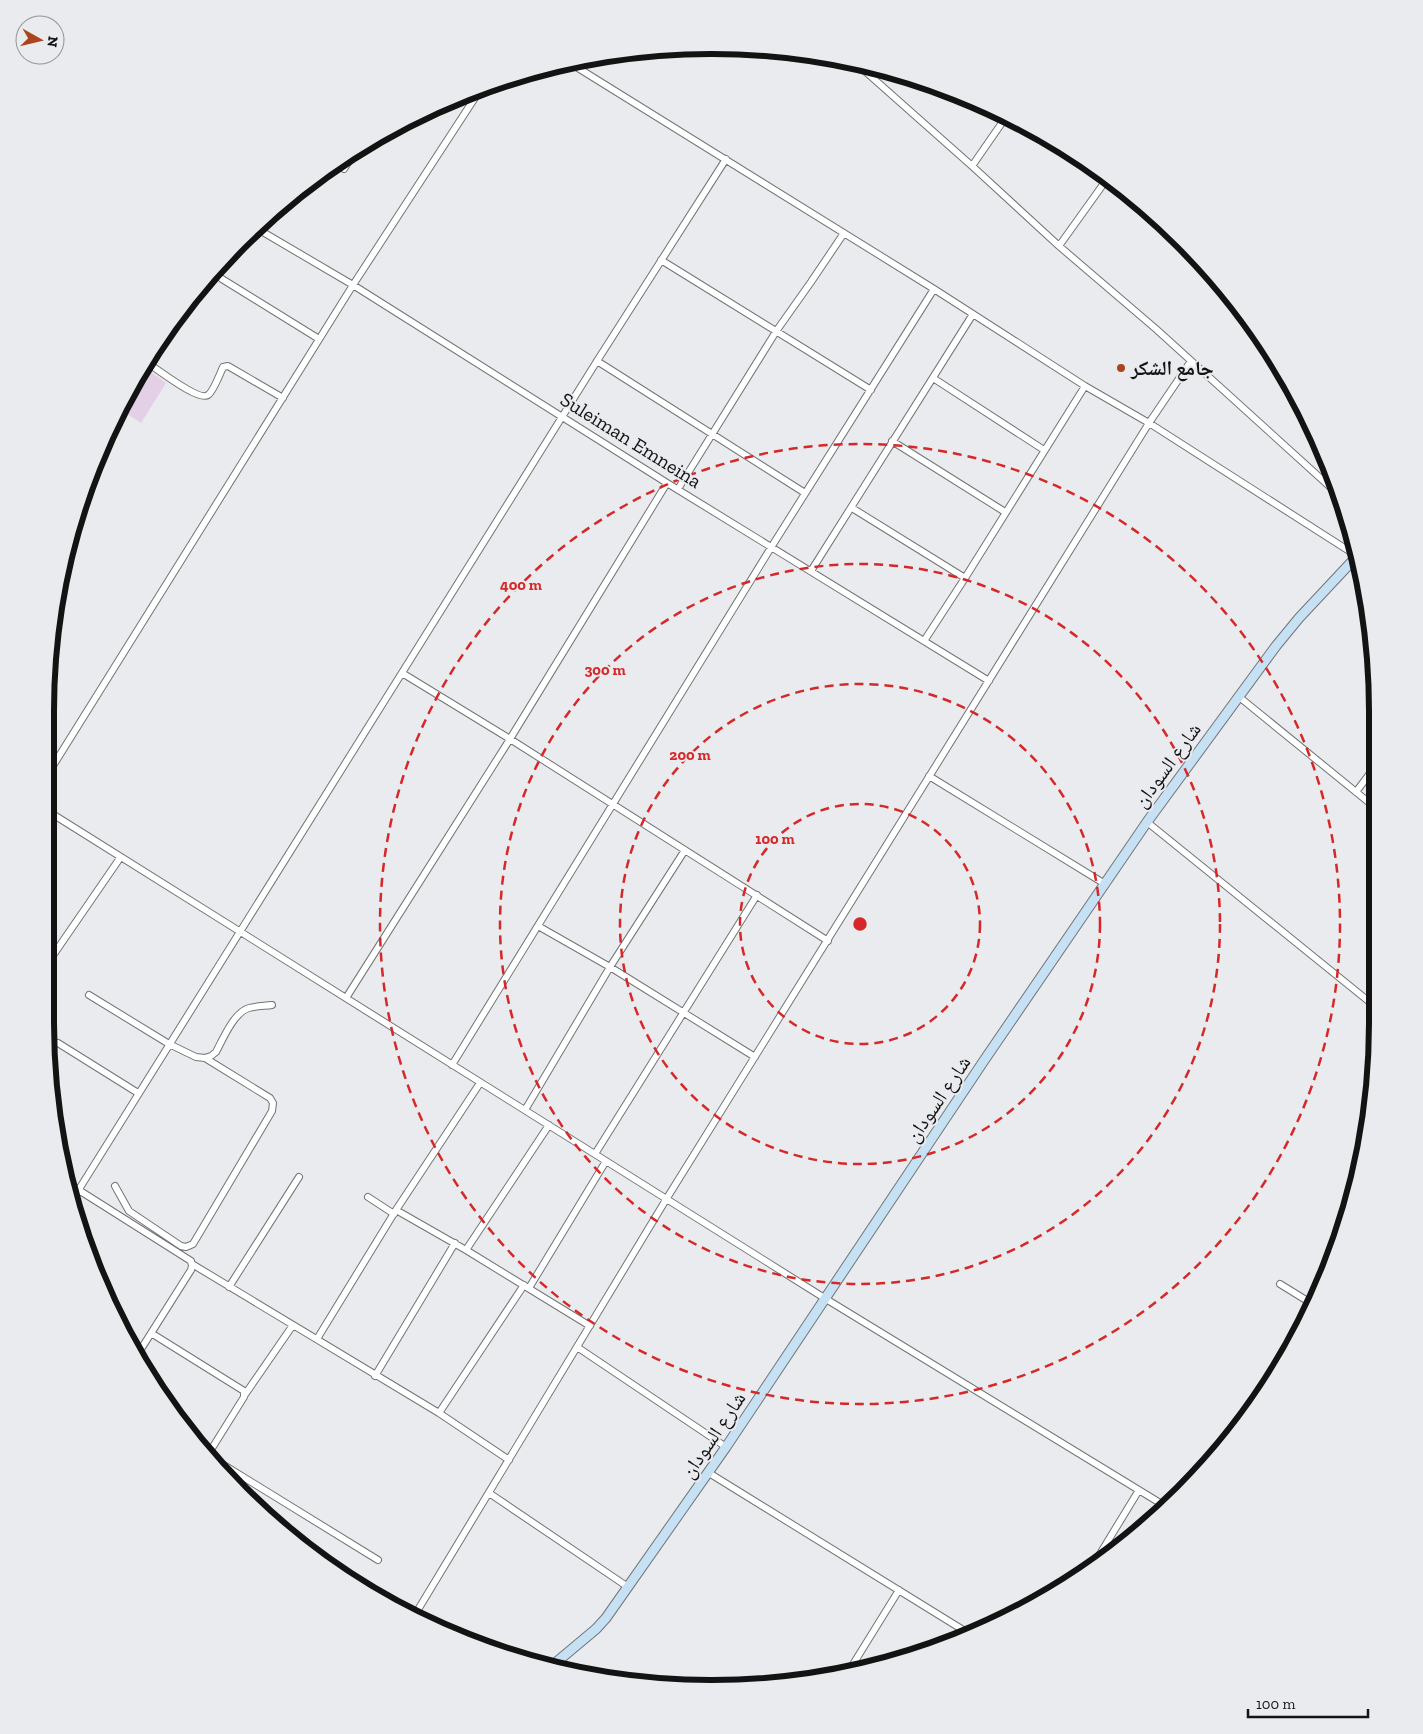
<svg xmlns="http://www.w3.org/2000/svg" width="1423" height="1734" font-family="'Zilla Slab','Noto Naskh Arabic',serif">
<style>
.green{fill:#e3d0e7}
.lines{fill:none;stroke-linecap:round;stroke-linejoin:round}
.minor-casing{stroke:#737477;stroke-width:8}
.secondary-casing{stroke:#737477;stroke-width:11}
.minor{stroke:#fff;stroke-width:6}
.secondary{stroke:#c7e1f4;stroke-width:9}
.ring{fill:none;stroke:#d62828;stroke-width:2.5;stroke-dasharray:9 6}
.poi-dot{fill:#ab451e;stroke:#e9ebee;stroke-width:2}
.labels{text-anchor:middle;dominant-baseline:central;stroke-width:4;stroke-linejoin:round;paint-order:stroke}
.poi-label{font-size:20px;font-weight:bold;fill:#131314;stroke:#e9ebee;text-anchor:start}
.street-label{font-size:20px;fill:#131314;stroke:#e9ebee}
.rim{fill:none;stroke:#131314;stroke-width:6}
.centre{fill:#d62828;stroke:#e9ebee;stroke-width:2.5}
.ring-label{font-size:15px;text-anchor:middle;font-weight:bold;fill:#d62828;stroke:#e9ebee;stroke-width:4;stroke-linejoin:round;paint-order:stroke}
</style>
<rect width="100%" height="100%" fill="#e9ebee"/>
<path class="green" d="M144,367L166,383L141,423L121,410Z"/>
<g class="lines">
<g class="minor-casing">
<path id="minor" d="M570,63L934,289L1085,386L1149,423L1357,556
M857,64L972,166L1059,246L1156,329L1338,494
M972,166L1006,117
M344,169L357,148
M256,228L353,285L667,483L989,681
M1059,246L1107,179
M661,260L871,390
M222,263L217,270L218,275L222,279L319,339
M597,361L805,493
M146,362C156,368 199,402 208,395C213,392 220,374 223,367L228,366L283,398
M933,378L1044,450
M892,441L1005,512
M678,489L777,330L811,282L844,233
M852,508L965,578
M811,571L973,314
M924,641L965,578L1085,386
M402,673L510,739L828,941
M1238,696L1377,809
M929,776L1105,884
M46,777L353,285L480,90
M1356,792L1377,764
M46,810L826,1299L1165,1506
M1147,822L1377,1008
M538,926L610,967L755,1057
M45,967L120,858
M89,995L169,1044L196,1057L205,1058L211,1056L216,1052C223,1039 234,1012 249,1008C256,1006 265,1006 272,1005
M346,998L510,739L667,483
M58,1043L138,1093
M452,1065L772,546L934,289
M525,1110L610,967L685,850
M549,1125L466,1250L590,1326
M595,1154L757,895
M66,1182L191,1261L192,1266L191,1270L136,1357
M115,1186L129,1211L181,1246L186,1247L193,1244L272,1111L273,1103L270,1098L205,1058
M368,1197L394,1214
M71,1202L597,361L726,159
M396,1210L466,1250
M192,1264L439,1413L509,1460
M1280,1284L1314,1305
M229,1287L299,1177
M529,1288L606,1161
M151,1333L244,1391V1397L209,1453
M317,1339L396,1210L480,1083
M577,1347L726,1447
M375,1376L455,1243
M244,1396L293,1325
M439,1413L524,1285
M214,1459L378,1560
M709,1473L968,1633
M489,1493L628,1587
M1092,1567L1139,1490
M416,1613L667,1198L1149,423L1191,361
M956,1637L961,1629
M847,1674L899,1590"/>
</g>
<g class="secondary-casing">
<path id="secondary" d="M553,1665L596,1629L606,1618L726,1447L983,1062L1147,822L1276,646L1299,618L1358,555"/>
</g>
<use href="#minor" class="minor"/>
<use href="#secondary" class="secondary"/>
</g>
<g class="ring">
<circle cx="860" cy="924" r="120"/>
<circle cx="860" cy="924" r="240"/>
<circle cx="860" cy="924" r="360"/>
<circle cx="860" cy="924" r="480"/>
</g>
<circle class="poi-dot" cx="1121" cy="368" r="5"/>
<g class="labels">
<g class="poi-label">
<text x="1131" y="368">جامع الشكر</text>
</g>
<g class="street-label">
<text transform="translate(631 440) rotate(32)">Suleiman Emneina</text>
<text transform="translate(1167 765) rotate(-54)">شارع السودان</text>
<text transform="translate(938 1099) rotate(-56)">شارع السودان</text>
<text transform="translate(713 1435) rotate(-56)">شارع السودان</text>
</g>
</g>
<path d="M0 0H1423V1734H0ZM711 54H712A657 657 0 0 1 1369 711V1023A657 657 0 0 1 712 1680H711A657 657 0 0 1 54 1023V711A657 657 0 0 1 711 54Z" fill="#e9ebee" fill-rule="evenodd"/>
<path class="rim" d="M711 54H712A657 657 0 0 1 1369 711V1023A657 657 0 0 1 712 1680H711A657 657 0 0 1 54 1023V711A657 657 0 0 1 711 54Z"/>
<circle cx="860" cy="924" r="8" class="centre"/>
<g class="ring-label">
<text x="521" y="590">400 m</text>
<text x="605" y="675">300 m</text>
<text x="690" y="760">200 m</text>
<text x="775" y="844">100 m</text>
</g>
<g transform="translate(40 40) rotate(98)"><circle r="24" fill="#e9ebee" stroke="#939597"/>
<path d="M0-4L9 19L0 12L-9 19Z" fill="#ab451e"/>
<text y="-8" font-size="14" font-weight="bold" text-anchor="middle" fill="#131314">N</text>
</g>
<path d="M1248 1709v8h120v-8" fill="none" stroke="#131314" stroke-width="2.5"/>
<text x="1256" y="1709" font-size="15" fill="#131314" stroke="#e9ebee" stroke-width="4" paint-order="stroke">100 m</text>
</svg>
